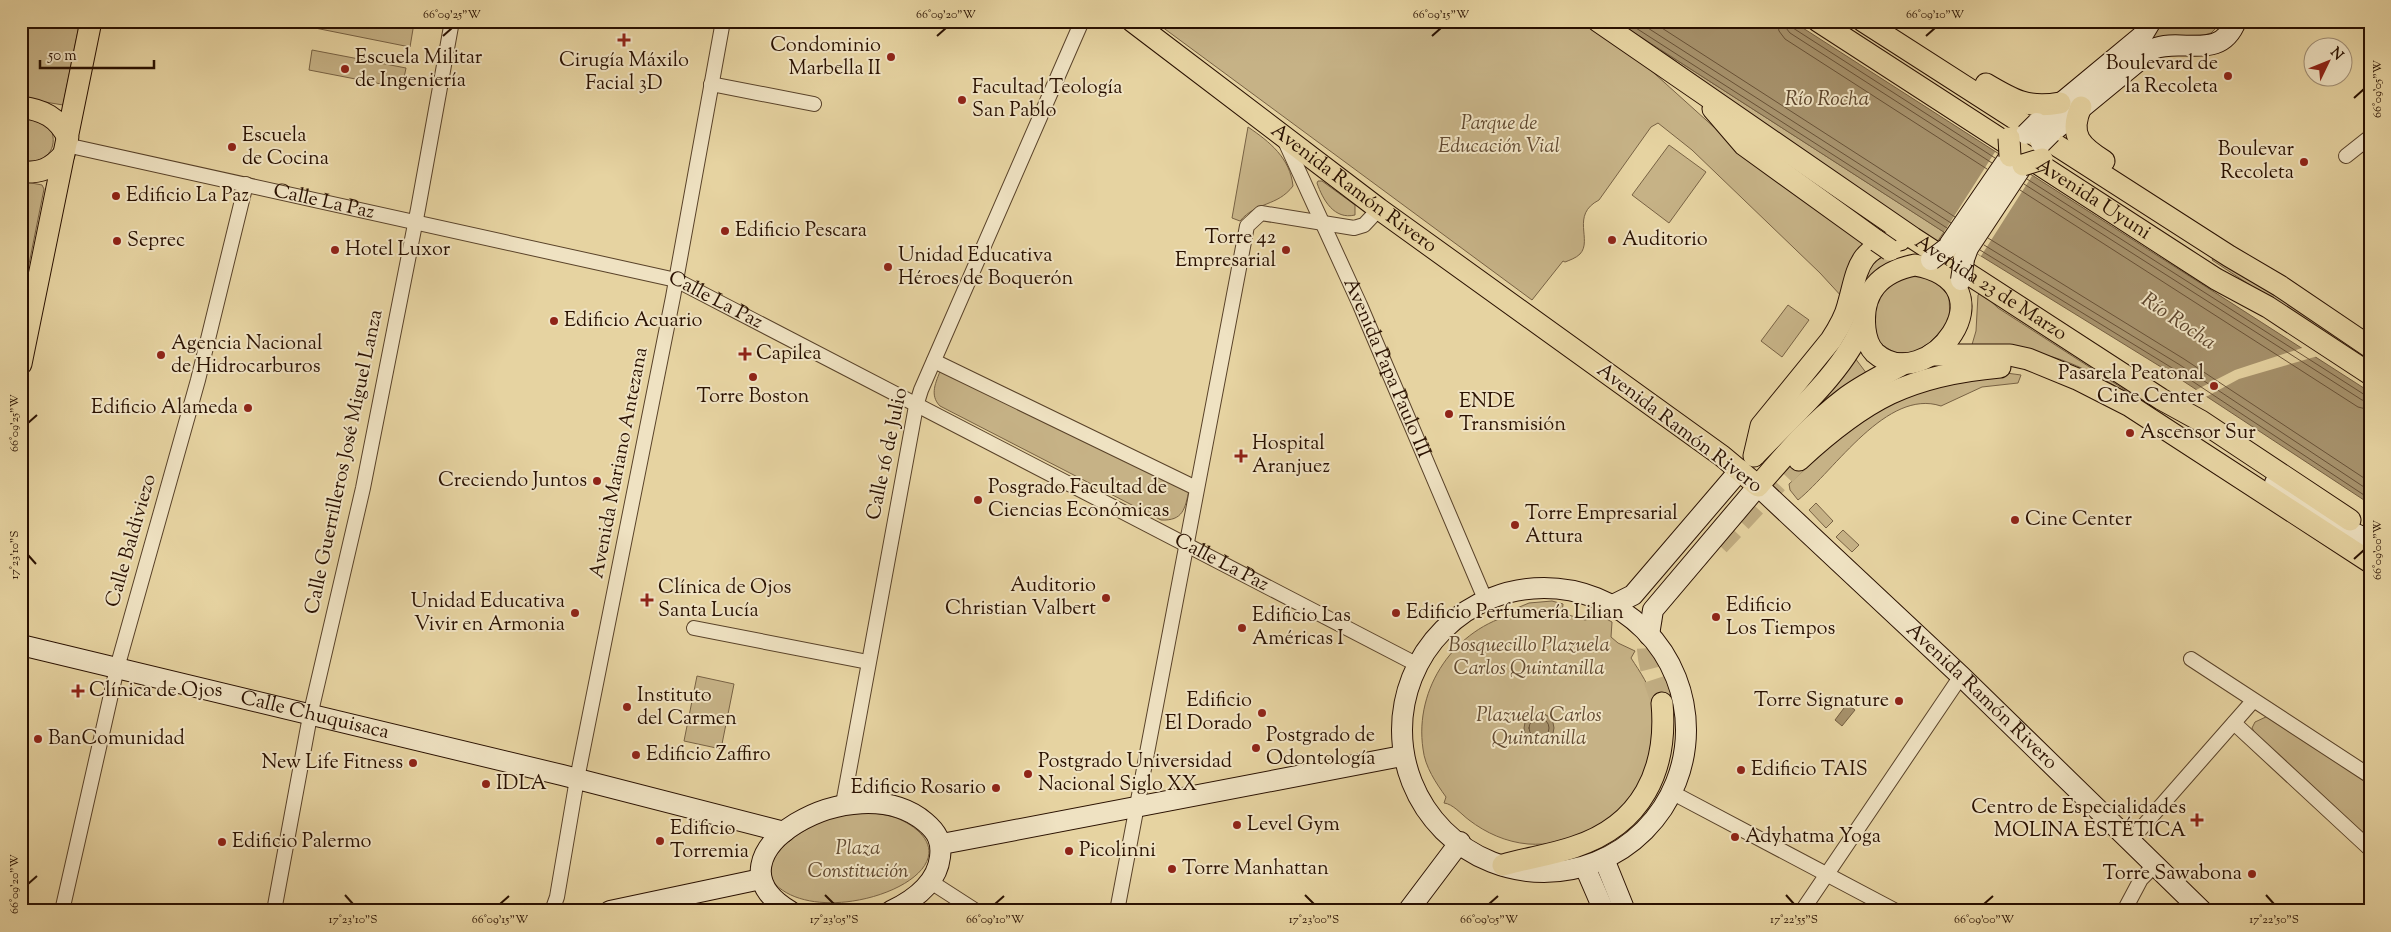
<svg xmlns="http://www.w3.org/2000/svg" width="2391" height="932" font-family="'Sorts Mill Goudy',serif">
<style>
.green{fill:#c6b286;stroke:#786244}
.water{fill:#a6916b;stroke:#745e41}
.pier{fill:#e6d3a1}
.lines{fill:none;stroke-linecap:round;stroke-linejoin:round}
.shore{stroke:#685136;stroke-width:1}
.primary-tunnel{stroke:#c0ac81;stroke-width:21;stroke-dasharray:21 11;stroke-linecap:butt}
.street-casing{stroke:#594229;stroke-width:16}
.secondary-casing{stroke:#2a1101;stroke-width:22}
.primary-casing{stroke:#2a1101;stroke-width:23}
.street{stroke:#efe2c2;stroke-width:14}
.secondary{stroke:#efe2c2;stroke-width:20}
.primary{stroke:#e6d3a1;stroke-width:21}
.secondary-bridge-casing{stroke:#2a1101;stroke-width:22;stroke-linecap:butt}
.primary-bridge-casing{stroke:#2a1101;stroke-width:23;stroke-linecap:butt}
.secondary-bridge{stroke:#efe2c2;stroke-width:20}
.primary-bridge{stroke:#e6d3a1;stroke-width:21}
.ticks{fill:none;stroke:#2a1101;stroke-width:2}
.poi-dot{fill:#8f2418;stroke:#efe2c2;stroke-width:2}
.labels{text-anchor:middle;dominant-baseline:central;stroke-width:4;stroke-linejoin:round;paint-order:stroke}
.poi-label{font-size:20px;fill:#2a1101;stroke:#efe2c2;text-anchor:start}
.park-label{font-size:20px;font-style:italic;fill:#614930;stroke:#efe2c2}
.street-label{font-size:20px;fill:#2a1101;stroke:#efe2c2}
.water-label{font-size:21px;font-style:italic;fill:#5c442b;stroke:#efe2c2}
.neatline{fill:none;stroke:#2a1101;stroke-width:2}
.ticks-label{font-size:12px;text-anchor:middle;fill:#2a1101}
</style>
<rect width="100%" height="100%" fill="#e6d3a1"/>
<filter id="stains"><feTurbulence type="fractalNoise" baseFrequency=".004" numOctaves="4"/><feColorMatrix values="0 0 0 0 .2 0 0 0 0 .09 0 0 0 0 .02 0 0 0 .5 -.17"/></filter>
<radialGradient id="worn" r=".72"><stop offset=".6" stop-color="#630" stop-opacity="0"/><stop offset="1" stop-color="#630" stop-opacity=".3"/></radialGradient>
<path class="green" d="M21,21H80L63,105L21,98Z
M316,21H405L414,23L410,47L315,28Z
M1154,21H1585L1645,65L1736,147L1870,245L1843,298L1820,273L1692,150L1658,123L1651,127L1599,200C1570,215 1593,240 1580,254C1576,258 1570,260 1565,262L1563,261L1532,300Z
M2158,21H2223L2211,33L2204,35L2167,36L2148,41Z
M312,50L406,68L402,88L309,70Z
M1661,50L1944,232L1937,242L1754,121Z
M21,117L41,121L52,132C58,153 41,165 21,161Z
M1248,127C1270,142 1290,158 1293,186C1277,207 1257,201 1240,221L1232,218Z
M1669,145L1706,172L1669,223L1632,195Z
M21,181L42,185L44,189L21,304Z
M1318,181H1322L1355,205V215C1334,220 1323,200 1317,183Z
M1881,253L1895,262L1868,282L1860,283L1864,269Z
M2215,256L2370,358V364L2212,260Z
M1906,277C1928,275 1935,281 1949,296L1950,319C1937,335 1924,355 1900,354C1893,353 1885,346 1879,343C1867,309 1873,293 1906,277Z
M1981,292L1998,308L2156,410C2122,391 2078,360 2039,354C2017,350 1993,350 1971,348L1976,331L1978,295Z
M1788,305L1809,320L1782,357L1761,341Z
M1855,358L1867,374L1789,439Z
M941,369L1189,490C1185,509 1183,521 1161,520L940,406C929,395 936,382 941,369Z
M1999,372L2021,375L2018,383L1982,387L1941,406C1887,388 1835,470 1798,500L1790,490L1789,484L1853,425L1928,385Z
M1816,503L1833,521L1826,528L1809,510Z
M1843,530L1859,545L1852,552L1836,537Z
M1552,601L1563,604L1562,613L1585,620L1601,616L1612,622L1611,637L1618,643L1635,651L1631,658C1640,672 1651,687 1653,703C1664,780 1608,849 1528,844C1506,842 1486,833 1469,820C1461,814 1453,804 1444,803L1446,797C1436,783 1425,767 1423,749C1414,688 1455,628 1515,614L1517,608L1529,603Z
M697,676L734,684L721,749L684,741Z
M2268,716L2370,779V851L2255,733L2252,728L2255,722Z
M857,812C880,813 899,815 917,830C972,878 822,932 775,884C757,858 800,831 821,822C832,816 845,814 857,812Z"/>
<path class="water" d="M1616,21H1792L1834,48L2370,392V504L2174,375L1981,256Z
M1847,704L1855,710L1842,726L1835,720Z
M1524 728a15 15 0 1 1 30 0a15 15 0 1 1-30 0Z"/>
<path class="pier" d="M1995,152L2032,176L1981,256L1944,232Z
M2305,347L2318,356L2239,379L2204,398L2194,391L2235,370Z"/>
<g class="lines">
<path class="shore" d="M1625,21L1947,228
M1637,21L1951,223
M1651,21L1955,217
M1777,21L1779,31L1785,39L1987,169
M1784,21L1786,28L1790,33L1992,163
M1791,21L1793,28L1995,158
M2027,179L2365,395L2370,396
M2024,184L2362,400L2370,402
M2020,190L2358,407L2370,410
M1988,238L2184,359L2370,482
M1984,245L2180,365L2370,491
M1980,250L2177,371L2370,499
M1529 728a10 10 0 1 1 20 0a10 10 0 1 1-20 0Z"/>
<path class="primary-tunnel" d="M1719,545L1799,460
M1653,617C1640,646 1652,675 1662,703"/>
<g class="street-casing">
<g id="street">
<path d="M711,84L814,104"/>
<path id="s1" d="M1284,139L1360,305L1485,599"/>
<path id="s2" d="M66,145L676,280L1416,664"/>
<path d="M2346,156L2370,137"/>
<path d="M934,361L1196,488"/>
<path d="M694,628L868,662"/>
<path d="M2191,659L2370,776"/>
<path d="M2234,723L2370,849"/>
<path d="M1673,793L1896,911"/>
<path d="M843,804L916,406L921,390L1082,21"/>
<path d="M2130,841L2253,701"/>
<path d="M931,882L976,911"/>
<path d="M62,911L117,668L198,380L246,184"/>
<path d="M274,911L310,716L363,488L418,209L452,21"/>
<path d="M552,911L557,897L577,779L673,297L723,21"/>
<path d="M1117,911L1247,226L1261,213L1354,228L1364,225L1379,209"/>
<path d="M1802,911L1961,676"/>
<path d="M2124,911L2141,879L2155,865"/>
</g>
</g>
<g class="secondary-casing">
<g id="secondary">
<path d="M2037,123L2142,36L2151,21"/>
<path d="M2051,133L2153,49C2182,37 2220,62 2236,21"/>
<path d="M1947,248L2010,156"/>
<path d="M1964,259L1968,248L2023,165"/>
<path d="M2275,483L2342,528L2370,540"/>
<circle cx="1544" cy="730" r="142"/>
<path d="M1609,607L1633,595L1740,470"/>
<path id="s3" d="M1649,635L1653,610L1758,486L1961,676L2202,911"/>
<path id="s4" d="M21,645L562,775L784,832"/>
<path d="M942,844L1402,756"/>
<path d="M1604,859L1625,911"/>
<path d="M1585,867L1604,911"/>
<path d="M610,911L761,879"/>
<path d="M790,911C695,855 856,763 925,822C937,832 942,841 940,857C937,884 914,900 891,911"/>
<path d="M1408,911L1460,842"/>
</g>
</g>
<g class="primary-casing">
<g id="primary">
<path id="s5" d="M1132,21L1379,209L1722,456L1758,486C1785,455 1811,424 1844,399C1862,385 1884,375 1903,364"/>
<path id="s6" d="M1598,21L1913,238L2161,399L2201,421L2350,520"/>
<path id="s7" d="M1818,21L2185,259L2216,279L2268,307L2370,374"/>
<path d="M1863,21L2229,256L2280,286L2370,347"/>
<path d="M1986,84C2013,100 2028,109 2060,103"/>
<path d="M21,107C43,110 58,117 68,138"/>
<path d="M2081,107C2068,136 2082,147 2104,161"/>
<path d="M1713,109L1744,145L1877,241"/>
<path d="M21,172C41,173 51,169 64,154"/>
<path d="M1915,265C2016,284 1927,399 1875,353C1868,346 1866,338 1865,329C1861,292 1880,272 1915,265Z"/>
<path d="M1931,355H2010L2028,359L2077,379L2130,406L2370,562"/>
<path d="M21,364L91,21"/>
<path d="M1755,455C1791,417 1846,370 1864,321"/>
<path d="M1754,456L1761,426L1831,340C1838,329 1845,318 1848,305C1858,270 1857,247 1900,240"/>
<path d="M1799,460C1865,399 1909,375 2000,367"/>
<path d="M1503,865C1527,858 1551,855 1574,847C1642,825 1668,770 1662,703"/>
</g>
</g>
<use href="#street" class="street"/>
<use href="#secondary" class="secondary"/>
<use href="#primary" class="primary"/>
<g class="secondary-bridge-casing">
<path id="secondary-bridge" d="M2026,134L2037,123
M2041,143L2051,133
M1931,260L1947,248
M1961,280L1964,259"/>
</g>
<g class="primary-bridge-casing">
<path id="primary-bridge" d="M2009,138L2010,156
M2023,165L2042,159
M1877,241L1890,250"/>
</g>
<use href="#secondary-bridge" class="secondary-bridge"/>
<use href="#primary-bridge" class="primary-bridge"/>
</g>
<path class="ticks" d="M443,36L452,28M937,36L946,28M1432,36L1441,28M1926,36L1935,28M2354,98L2364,89M28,423L37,415M28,555L36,564M2354,559L2364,550M28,884L37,876M345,895L353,904M825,895L834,904M1305,895L1314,904M1786,895L1794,904M2266,895L2274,904M500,904L509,896M995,904L1004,896M1489,904L1498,896M1984,904L1993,896"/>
<g class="poi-dot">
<path d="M621.5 32.5h5v5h5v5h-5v5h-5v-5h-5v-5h5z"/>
<circle cx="891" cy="57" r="5"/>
<circle cx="345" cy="69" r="5"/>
<circle cx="2228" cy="76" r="5"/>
<circle cx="962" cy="100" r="5"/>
<circle cx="232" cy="147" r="5"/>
<circle cx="2304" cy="162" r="5"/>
<circle cx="116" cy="196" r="5"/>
<circle cx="725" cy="231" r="5"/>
<circle cx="1612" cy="240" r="5"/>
<circle cx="117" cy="241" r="5"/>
<circle cx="335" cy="250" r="5"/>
<circle cx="1286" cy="250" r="5"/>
<circle cx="888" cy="267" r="5"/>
<circle cx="554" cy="321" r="5"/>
<path d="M742.5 346.5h5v5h5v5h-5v5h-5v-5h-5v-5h5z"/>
<circle cx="161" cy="355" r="5"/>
<circle cx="753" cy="377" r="5"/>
<circle cx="2214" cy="386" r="5"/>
<circle cx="248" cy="408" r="5"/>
<circle cx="1449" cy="414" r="5"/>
<circle cx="2130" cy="433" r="5"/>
<path d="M1238.5 448.5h5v5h5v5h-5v5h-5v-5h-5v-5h5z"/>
<circle cx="597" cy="481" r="5"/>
<circle cx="978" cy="500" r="5"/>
<circle cx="2015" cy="520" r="5"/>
<circle cx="1515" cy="525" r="5"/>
<circle cx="1106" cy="598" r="5"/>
<path d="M644.5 592.5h5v5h5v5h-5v5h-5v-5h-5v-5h5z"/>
<circle cx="575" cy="613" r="5"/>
<circle cx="1396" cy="613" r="5"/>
<circle cx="1716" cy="617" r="5"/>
<circle cx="1242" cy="628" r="5"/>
<path d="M75.5 683.5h5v5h5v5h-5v5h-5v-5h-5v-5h5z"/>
<circle cx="1899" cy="701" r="5"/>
<circle cx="627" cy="707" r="5"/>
<circle cx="1262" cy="713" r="5"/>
<circle cx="38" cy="739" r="5"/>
<circle cx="1256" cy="748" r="5"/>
<circle cx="636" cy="755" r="5"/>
<circle cx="413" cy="763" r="5"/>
<circle cx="1741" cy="770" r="5"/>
<circle cx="1028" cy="774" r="5"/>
<circle cx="486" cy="784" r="5"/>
<circle cx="996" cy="788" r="5"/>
<path d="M2194.5 812.5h5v5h5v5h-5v5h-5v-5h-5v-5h5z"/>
<circle cx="1237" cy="825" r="5"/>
<circle cx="1735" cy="837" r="5"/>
<circle cx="660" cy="841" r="5"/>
<circle cx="222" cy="842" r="5"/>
<circle cx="1069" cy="851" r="5"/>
<circle cx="1172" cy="869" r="5"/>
<circle cx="2252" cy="874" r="5"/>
</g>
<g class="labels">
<g class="poi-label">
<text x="881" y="46" text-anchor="end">Condominio<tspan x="881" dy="23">Marbella II</tspan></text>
<text x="355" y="58">Escuela Militar<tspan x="355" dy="23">de Ingeniería</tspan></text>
<text x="624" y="61" text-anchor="middle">Cirugía Máxilo<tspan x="624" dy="23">Facial 3D</tspan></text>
<text x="2218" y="64" text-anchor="end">Boulevard de<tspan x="2218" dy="23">la Recoleta</tspan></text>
<text x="972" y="88">Facultad Teología<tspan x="972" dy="23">San Pablo</tspan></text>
<text x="242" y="136">Escuela<tspan x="242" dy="23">de Cocina</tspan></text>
<text x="2294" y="150" text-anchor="end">Boulevar<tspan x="2294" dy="23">Recoleta</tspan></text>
<text x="126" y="196">Edificio La Paz</text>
<text x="735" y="231">Edificio Pescara</text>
<text x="1276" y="238" text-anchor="end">Torre 42<tspan x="1276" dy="23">Empresarial</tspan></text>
<text x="1622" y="240">Auditorio</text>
<text x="127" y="241">Seprec</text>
<text x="345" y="250">Hotel Luxor</text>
<text x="898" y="256">Unidad Educativa<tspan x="898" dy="23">Héroes de Boquerón</tspan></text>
<text x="564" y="321">Edificio Acuario</text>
<text x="171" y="344">Agencia Nacional<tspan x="171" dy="23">de Hidrocarburos</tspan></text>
<text x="756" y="354">Capilea</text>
<text x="2204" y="374" text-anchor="end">Pasarela Peatonal<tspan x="2204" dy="23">Cine Center</tspan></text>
<text x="753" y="397" text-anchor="middle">Torre Boston</text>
<text x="1459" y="402">ENDE<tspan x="1459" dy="23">Transmisión</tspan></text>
<text x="238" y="408" text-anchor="end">Edificio Alameda</text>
<text x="2140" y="433">Ascensor Sur</text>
<text x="1252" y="444">Hospital<tspan x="1252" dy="23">Aranjuez</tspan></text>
<text x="587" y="481" text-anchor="end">Creciendo Juntos</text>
<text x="988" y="488">Posgrado Facultad de<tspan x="988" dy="23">Ciencias Económicas</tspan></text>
<text x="1525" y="514">Torre Empresarial<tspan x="1525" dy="23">Attura</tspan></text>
<text x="2025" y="520">Cine Center</text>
<text x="1096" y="586" text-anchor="end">Auditorio<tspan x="1096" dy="23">Christian Valbert</tspan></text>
<text x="658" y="588">Clínica de Ojos<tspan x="658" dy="23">Santa Lucía</tspan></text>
<text x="565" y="602" text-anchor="end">Unidad Educativa<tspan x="565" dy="23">Vivir en Armonia</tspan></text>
<text x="1726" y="606">Edificio<tspan x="1726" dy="23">Los Tiempos</tspan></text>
<text x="1406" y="613">Edificio Perfumería Lilian</text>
<text x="1252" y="616">Edificio Las<tspan x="1252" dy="23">Américas I</tspan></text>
<text x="89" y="691">Clínica de Ojos</text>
<text x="637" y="696">Instituto<tspan x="637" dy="23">del Carmen</tspan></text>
<text x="1252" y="701" text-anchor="end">Edificio<tspan x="1252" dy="23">El Dorado</tspan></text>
<text x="1889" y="701" text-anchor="end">Torre Signature</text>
<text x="1266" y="736">Postgrado de<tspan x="1266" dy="23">Odontología</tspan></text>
<text x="48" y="739">BanComunidad</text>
<text x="646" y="755">Edificio Zaffiro</text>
<text x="1038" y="762">Postgrado Universidad<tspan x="1038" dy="23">Nacional Siglo XX</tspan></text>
<text x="403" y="763" text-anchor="end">New Life Fitness</text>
<text x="1751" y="770">Edificio TAIS</text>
<text x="496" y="784">IDLA</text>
<text x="986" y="788" text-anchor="end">Edificio Rosario</text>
<text x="2186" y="808" text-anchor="end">Centro de Especialidades<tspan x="2186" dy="23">MOLINA ESTÉTICA</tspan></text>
<text x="1247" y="825">Level Gym</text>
<text x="670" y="829">Edificio<tspan x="670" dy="23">Torremia</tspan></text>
<text x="1745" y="837">Adyhatma Yoga</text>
<text x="232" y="842">Edificio Palermo</text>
<text x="1079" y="851">Picolinni</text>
<text x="1182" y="869">Torre Manhattan</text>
<text x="2242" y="874" text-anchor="end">Torre Sawabona</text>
</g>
<g class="park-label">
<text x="1499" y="124">Parque de<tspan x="1499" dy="23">Educación Vial</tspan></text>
<text x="1529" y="646">Bosquecillo Plazuela<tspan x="1529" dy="23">Carlos Quintanilla</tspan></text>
<text x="1539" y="716">Plazuela Carlos<tspan x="1539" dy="23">Quintanilla</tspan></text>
<text x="858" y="849">Plaza<tspan x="858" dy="23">Constitución</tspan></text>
</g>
<g class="street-label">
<text stroke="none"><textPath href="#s5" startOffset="278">Avenida Ramón Rivero</textPath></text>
<text stroke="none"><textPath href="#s7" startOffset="328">Avenida Uyuni</textPath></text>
<text stroke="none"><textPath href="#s2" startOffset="264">Calle La Paz</textPath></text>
<text stroke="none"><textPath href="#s6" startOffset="475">Avenida 23 de Marzo</textPath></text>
<text stroke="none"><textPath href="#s2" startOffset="669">Calle La Paz</textPath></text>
<text stroke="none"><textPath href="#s1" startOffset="251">Avenida Papa Paulo III</textPath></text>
<text transform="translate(1679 429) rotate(37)">Avenida Ramón Rivero</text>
<text transform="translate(888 454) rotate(-78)">Calle 16 de Julio</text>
<text transform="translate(345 462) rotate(-78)">Calle Guerrilleros José Miguel Lanza</text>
<text transform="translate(620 463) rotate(-79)">Avenida Mariano Antezana</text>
<text transform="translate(132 541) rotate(-74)">Calle Baldiviezo</text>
<text stroke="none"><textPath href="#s2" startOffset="1239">Calle La Paz</textPath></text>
<text stroke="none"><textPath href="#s3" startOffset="495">Avenida Ramón Rivero</textPath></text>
<text stroke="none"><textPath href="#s4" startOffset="302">Calle Chuquisaca</textPath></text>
</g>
<g class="water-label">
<text x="1827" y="100">Río Rocha</text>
<text transform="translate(2178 322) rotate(34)">Río Rocha</text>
</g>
</g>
<rect width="2391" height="932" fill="none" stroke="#e6d3a1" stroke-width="55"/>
<g transform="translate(2328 62) rotate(47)"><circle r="24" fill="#efe2c2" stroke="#a08e75"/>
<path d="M0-4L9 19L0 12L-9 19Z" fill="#8f2418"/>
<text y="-8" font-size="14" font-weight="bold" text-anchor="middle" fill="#2a1101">N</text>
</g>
<path d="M40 60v8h114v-8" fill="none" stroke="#2a1101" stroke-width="2.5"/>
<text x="48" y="60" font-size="15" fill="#2a1101" stroke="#efe2c2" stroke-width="4" paint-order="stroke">50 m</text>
<rect x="28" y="28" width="2336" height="876" class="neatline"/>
<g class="ticks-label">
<text x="452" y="18">66°09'25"W</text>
<text x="946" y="18">66°09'20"W</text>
<text x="1441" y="18">66°09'15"W</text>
<text x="1935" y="18">66°09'10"W</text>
<text transform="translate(2377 89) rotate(-90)" y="4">66°09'05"W</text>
<text transform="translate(14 423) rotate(-90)" y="4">66°09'25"W</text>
<text transform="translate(2377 550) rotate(-90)" y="4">66°09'00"W</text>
<text transform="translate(14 555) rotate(-90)" y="4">17°23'10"S</text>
<text transform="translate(14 884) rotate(-90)" y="4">66°09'20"W</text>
<text x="353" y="923">17°23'10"S</text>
<text x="500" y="923">66°09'15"W</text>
<text x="834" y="923">17°23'05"S</text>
<text x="995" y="923">66°09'10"W</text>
<text x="1314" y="923">17°23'00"S</text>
<text x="1489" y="923">66°09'05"W</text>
<text x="1794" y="923">17°22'55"S</text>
<text x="1984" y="923">66°09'00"W</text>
<text x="2274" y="923">17°22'50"S</text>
</g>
<rect width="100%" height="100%" filter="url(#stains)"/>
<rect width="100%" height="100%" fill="url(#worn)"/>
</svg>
